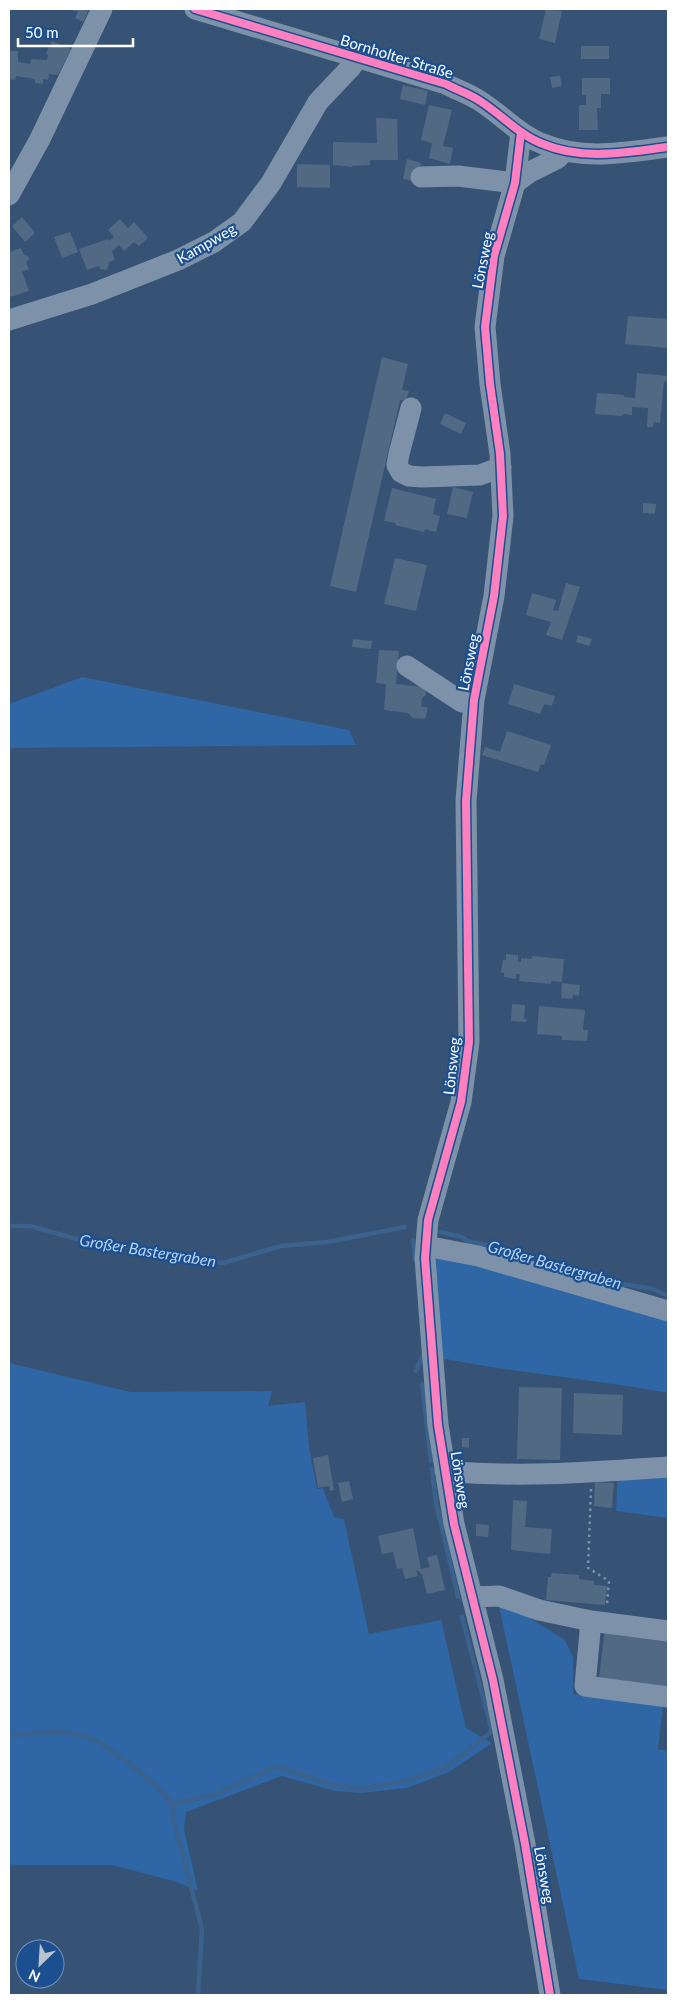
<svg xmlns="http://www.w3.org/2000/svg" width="677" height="2004" font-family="Lato,sans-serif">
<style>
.green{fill:#2f66a5}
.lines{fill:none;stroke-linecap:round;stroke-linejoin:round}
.stream{stroke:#3b618d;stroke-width:4.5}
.building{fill:#526984}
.path{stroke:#7d92a8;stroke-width:2.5;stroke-dasharray:2.5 4;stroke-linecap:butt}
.minor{stroke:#7d92a8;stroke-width:21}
.cycleway-casing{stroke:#1b4f8f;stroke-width:11}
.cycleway{stroke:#ff80c0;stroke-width:8}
.labels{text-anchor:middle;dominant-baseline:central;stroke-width:4.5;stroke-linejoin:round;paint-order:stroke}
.street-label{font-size:15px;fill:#fff;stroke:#1b4f8f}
.water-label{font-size:16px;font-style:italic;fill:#b5d3f5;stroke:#1b4f8f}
</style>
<rect width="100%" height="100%" fill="#365274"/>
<path class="green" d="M82,677L349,730L356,745L9,748V704Z
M456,1256L668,1316V1393C592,1379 516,1373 440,1358L431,1257Z
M9,1363L131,1392L272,1391L268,1406L305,1402L309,1447L317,1489L323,1488L334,1517L344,1519L369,1634L441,1620L466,1728L492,1743L449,1772L407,1788L362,1793L335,1791L282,1776L186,1812L184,1829L198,1891L177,1882L112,1865H9Z
M668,1471V1518L616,1511L618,1473Z
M504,1602L565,1640L573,1657V1694L663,1705L658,1749L668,1751V1990L579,1979L499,1606Z"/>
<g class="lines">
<path class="stream" d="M9,1226H30L98,1245L145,1248L223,1263L281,1246L327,1242L405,1227
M441,1232L462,1237L467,1241L512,1250L617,1283L653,1289L668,1296
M413,1240L415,1259
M416,1371L424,1352
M422,1384L431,1461
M432,1469L436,1503L458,1597
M9,1735C32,1734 59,1729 82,1735C103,1740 159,1785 171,1803C173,1807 173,1814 173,1818L202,1929L198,1995
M171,1804L217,1794L271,1769L280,1767L335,1786L362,1789L406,1781L445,1768L490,1733L491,1728L462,1617"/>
</g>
<path class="building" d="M70,9H89L83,22L75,18L78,12Z
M546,9L562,11L555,43L539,39Z
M52,41L71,49L58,75L49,74L48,80L43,79V84L35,83V79L29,78L16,76L15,80L9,79V51H18V62L30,64L31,59L47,60L48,55L46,53Z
M581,46H609V59H581Z
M560,76L562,86L552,88L550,77Z
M582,78H610V94H601V108H597L598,130H579V105H586V95H582Z
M403,85L428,91L425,105L400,99Z
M429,105L452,110L443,146L453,148L450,164L429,158L432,143L421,140Z
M376,118L397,119L398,160H370V165L352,166V167L333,165V142L377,143Z
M407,159L421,163L416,182L403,179Z
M297,164L330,165V188L297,187Z
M22,217L35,233L25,242L12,226Z
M120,219L128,228L134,222L148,238L139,246L134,242L124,251L119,245L112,251L115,260L109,262L107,270L100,269L99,266L87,270L79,249L108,239L109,241L114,237L108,230Z
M70,232L78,252L62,258L54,237Z
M21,248L24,255L28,256L29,259L26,262L29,269L22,272L29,291L10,297L9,292V252Z
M628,316L668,319V348L625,344Z
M382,357L408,364L402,390L409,391L406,401L400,400L356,592L330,586Z
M637,373L668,376V382L664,381L660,423L654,422L653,427H647L648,408L632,407V415L623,414L622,416L595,414L597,393L624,395V397L635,398Z
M445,413L466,423L461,434L440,424Z
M453,487L473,492L467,518L447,514Z
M392,488L436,499L433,514L440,516L436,532L425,529L424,532L395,525L396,523L384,521Z
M643,503L656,504L655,514L643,513Z
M395,558L427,565L416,611L384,604Z
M566,583L580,587L562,640L546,635L551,622L526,615L532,593L556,600L553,610L558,611Z
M578,635L592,639L589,646L576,642Z
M353,639L372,641L371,649L352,647Z
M379,650L399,651L396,684L423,687L426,690V695L422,698L421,706L428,708L425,719L413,718L408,713L384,710L386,684L376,683Z
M514,684L555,696L552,706L544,704L540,714L508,704Z
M507,731L551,745L544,765L541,764L538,772L482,755L485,747L500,752Z
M506,954L518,955V962H521V958L532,959V956L564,959L562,982L551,981V984L519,981L520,974H516V979L504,977V973L501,972L503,960H506Z
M562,983L580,985L579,996L573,995L572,999L561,998Z
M512,1004L525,1005L524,1019H527L526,1022L511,1021Z
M539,1006L585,1010L583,1030H588L587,1041L562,1040V1036L537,1034Z
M519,1387L562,1388L560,1460L517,1459Z
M574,1393L623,1395L622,1435L573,1433Z
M462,1438H469V1448L462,1447Z
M328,1455L334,1490L330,1491L329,1486L318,1488L313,1458Z
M349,1481L353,1499L342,1502L338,1483Z
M595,1482L614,1483L612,1508L594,1506Z
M513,1500L527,1501L525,1527L552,1529L550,1554L511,1550Z
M476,1524L489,1525L488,1537L476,1536Z
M413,1528L421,1569L430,1567L427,1557L437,1555L445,1590L427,1594L422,1574L416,1570L418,1576L405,1579L402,1568L397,1569L393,1552L382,1554L378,1536Z
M552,1573L579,1575V1579L594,1581V1585L607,1586L605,1605L546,1600L548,1577H551Z
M605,1628L668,1636V1687L599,1678Z"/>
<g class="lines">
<path class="path" d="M591,1489L588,1568L609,1581L607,1604"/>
<path class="minor" d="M195,9L446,84C457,90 470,94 480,101C502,115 519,135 543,144C583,161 627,152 668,147
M521,132L515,183L494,256L485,327L490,384L500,454L503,516L494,596L474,700L466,801L469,1042L461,1102L428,1220L425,1258L438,1425L454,1524L493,1680L525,1844L550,1995
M421,177L458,176L515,183
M515,183L530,172L558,158L564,151
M9,195L40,139L102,9
M9,320L92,294L178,260L214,242L242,222L271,183L318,102L352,66L355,57
M411,408L399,454L397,465L401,472L409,476L422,477L480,475L501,467
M407,666L462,702L474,700
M426,1246L478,1256L668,1311
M445,1471C519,1478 594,1472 668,1467
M472,1597L499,1596L539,1610L591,1621L668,1631
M591,1621L585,1686L668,1697"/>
<g class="cycleway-casing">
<path id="cycleway" d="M195,9L446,84C457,90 470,94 480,101C502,115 519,135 543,144C583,161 627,152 668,147
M521,132L515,183L494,256L485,327L490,384L500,454L503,516L494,596L474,700L466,801L469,1042L461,1102L428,1220L425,1258L438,1425L454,1524L493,1680L525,1844L550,1995"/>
</g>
<use href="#cycleway" class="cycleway"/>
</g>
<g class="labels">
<g class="street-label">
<text transform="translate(397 56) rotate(17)">Bornholter Straße</text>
<text transform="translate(206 243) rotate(-30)">Kampweg</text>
<text transform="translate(482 260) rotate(-79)">Lönsweg</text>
<text transform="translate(468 662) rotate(-79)">Lönsweg</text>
<text transform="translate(451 1066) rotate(-84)">Lönsweg</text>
<text transform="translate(461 1480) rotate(81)">Lönsweg</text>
<text transform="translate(545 1875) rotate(80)">Lönsweg</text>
</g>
<g class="water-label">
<text transform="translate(148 1250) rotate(9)">Großer Bastergraben</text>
<text transform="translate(555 1264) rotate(16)">Großer Bastergraben</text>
</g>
</g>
<rect width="677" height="2004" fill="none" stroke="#ffffff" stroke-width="20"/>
<g transform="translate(40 1964) rotate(205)"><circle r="24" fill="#1b4f8f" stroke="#7695bc"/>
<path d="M0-4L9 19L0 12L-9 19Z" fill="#b9c2ce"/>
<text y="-8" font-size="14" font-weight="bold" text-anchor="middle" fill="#ffffff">N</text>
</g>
<path d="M18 38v8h115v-8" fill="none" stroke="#ffffff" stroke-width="2.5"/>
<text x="25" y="38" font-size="15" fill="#ffffff" stroke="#1b4f8f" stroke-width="4" paint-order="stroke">50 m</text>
</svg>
